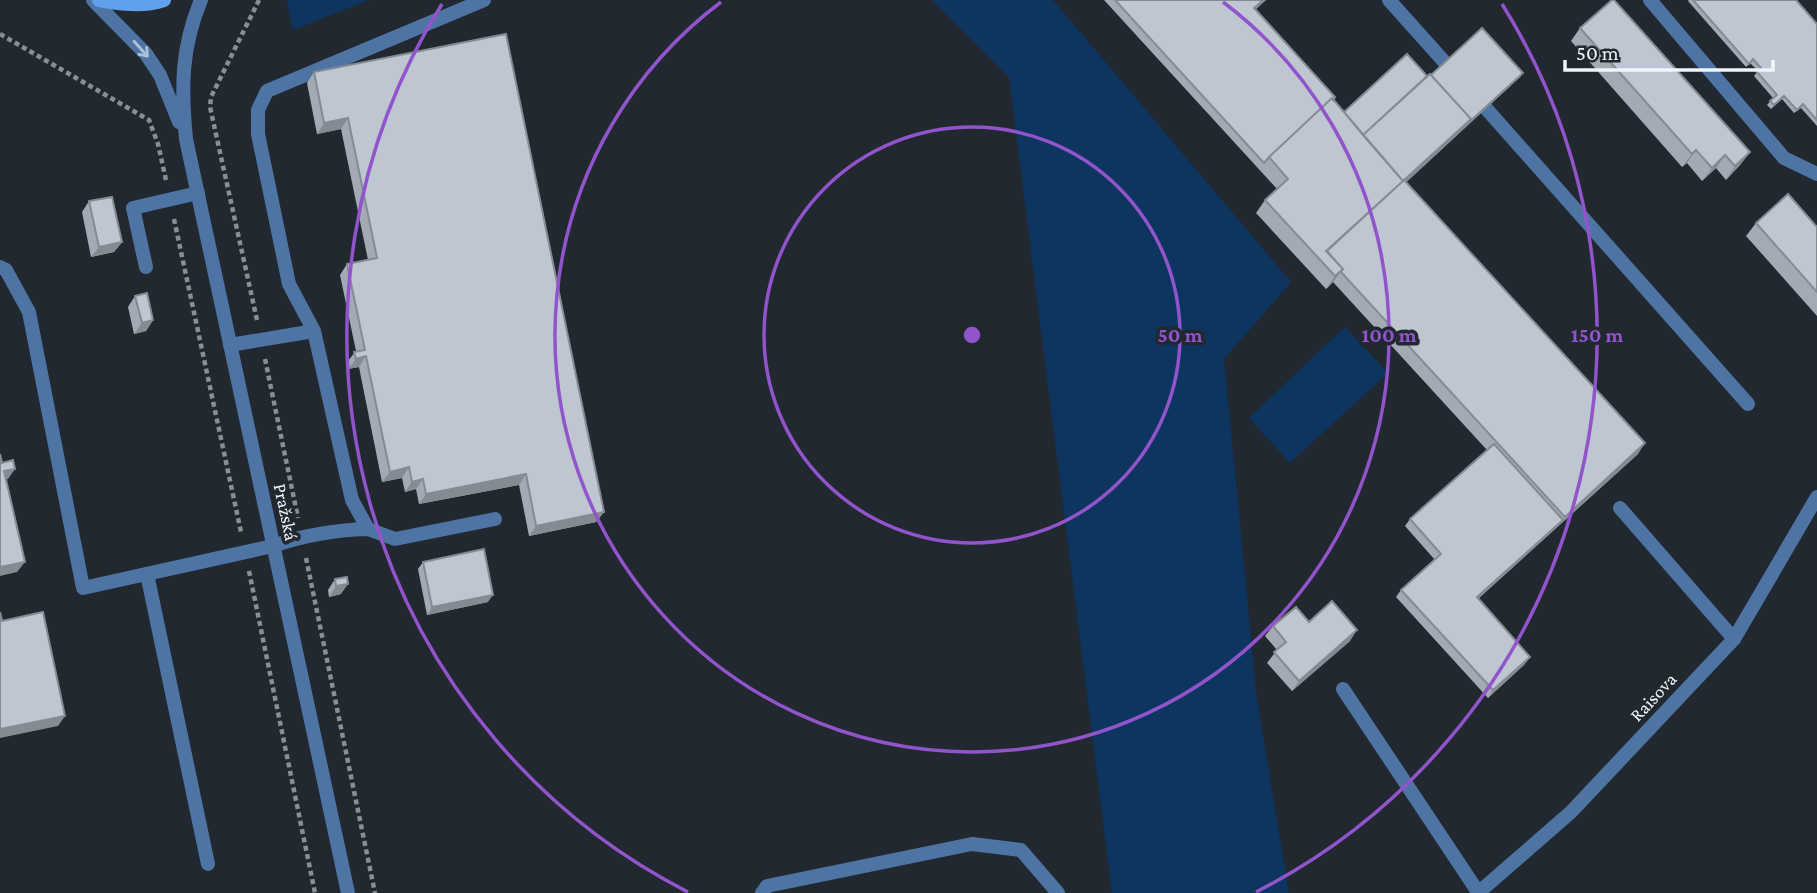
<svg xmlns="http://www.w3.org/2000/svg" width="1817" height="893" font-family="'Crimson Pro',serif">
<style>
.green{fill:#0d355f}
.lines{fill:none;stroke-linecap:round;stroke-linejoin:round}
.path{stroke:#898f95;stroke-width:4.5;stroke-dasharray:5 3.5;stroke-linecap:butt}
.service{stroke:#4e74a3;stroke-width:14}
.minor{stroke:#4e74a3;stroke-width:14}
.secondary{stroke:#61a0ea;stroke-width:14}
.wall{fill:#a3aab4}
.shaded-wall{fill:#848b92}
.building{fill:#bdc6d1;stroke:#848b92;stroke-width:2}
.oneway{stroke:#afc1d7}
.ring{fill:none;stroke:#9254cb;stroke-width:3.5}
.labels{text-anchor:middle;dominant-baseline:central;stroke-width:7;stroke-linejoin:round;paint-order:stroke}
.street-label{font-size:19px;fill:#f0f5fa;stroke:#212830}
.centre{fill:#9254cb;stroke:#212830;stroke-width:3.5}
.ring-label{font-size:21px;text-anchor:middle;font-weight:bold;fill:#9254cb;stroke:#212830;stroke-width:7;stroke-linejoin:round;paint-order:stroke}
</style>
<rect width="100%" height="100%" fill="#212830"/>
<path class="green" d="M287,0H369L293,30Z
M932,0H1053L1291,282L1224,359L1257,700L1289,893H1112L1009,77Z
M1345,327L1388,373L1290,463L1249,418Z"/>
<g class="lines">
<path class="path" d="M0,34L149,120L158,144L166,180
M174,219L241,532
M257,320L210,107L211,97L259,0
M265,359L298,518
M306,558L375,893
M249,571L315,893"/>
<path class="service" d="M1389,0L1457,76
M1650,0L1784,158L1817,174
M1475,96L1748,404
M0,267L6,270L29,312L83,588L273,546C304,535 335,530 368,529
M146,267L133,208L198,193
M314,331L352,500L368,529L395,539L495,519
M230,345L314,331L289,284L258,134V110L267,91L484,0
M1620,508L1734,639
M147,574L208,864
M1343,689L1478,892
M762,893L767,886L972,844L1021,850L1058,893"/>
<path class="minor" d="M93,0L146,54L160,75L179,122
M201,0C181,48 181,88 186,139L348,893
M1478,893L1571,812L1734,639L1817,497"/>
<path class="secondary" d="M99,0C121,4 143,7 164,0"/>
</g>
<path class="wall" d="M1104,0H1266L1256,9L1335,97L1333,100L1344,112L1431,75L1520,77L1406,182L1638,454L1478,599L1525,664L1488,698L1396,597L1401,590L1435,560L1405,526L1410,519L1487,450L1333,282L1326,289L1256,213L1265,200L1277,189Z
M1689,0H1796L1817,24V126L1801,108L1794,113L1782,99L1771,109L1767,105L1773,98L1754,76L1758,71L1750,63L1746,67L1688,1Z
M1580,28L1750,152L1740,165L1726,180L1716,168L1702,181L1687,163L1682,167L1571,41Z
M506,34L604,512L596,522L529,536L519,485L419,504L416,489L405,492L402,478L382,482L359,367L348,369L347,362L356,351L340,275L347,264L368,260L341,129L317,134L307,83L314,72Z
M89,201L122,242L114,252L91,257L82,212Z
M1756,223L1817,227V316L1746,236Z
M135,296L153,320L146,331L134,334L128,307Z
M423,562L488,602L427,615L418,569Z
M335,579L341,594L329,597L328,590Z
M1309,622L1350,641L1292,691L1267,663L1277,650L1265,636L1273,626Z"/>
<path class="shaded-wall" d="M1263,0H1266L1249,15L1254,8Z
M1523,73L1520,77L1397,191L1404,180L1471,119Z
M348,118L341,129L317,134L324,123Z
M1696,150L1687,163L1682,167L1692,154Z
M1750,152L1740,165L1726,180L1735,166Z
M1725,155L1716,168L1702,181L1712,168Z
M122,242L114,252L91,257L99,247Z
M1343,269L1333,282L1326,289L1335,276Z
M153,320L146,331L134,334L142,323Z
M366,356L359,367L348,369L356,359Z
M1645,443L1638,454L1471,605L1477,597L1563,520Z
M409,467L402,478L382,482L390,472Z
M15,469L8,479L0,481L4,471Z
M526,474L519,485L419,504L426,494Z
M423,479L416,489L405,492L412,482Z
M604,512L596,522L529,536L536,526Z
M25,562L17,572L0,576V567Z
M348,584L341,594L329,597L336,586Z
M493,595L488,602L427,615L432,607Z
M1357,630L1350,641L1292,691L1299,681Z
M1530,657L1525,664L1488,698L1493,690Z
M65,716L58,726L0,738V729Z"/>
<path class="building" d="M1115,0H1263L1254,8L1335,97L1333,100L1332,98L1269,157L1264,163Z
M1612,0H1614L1750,152L1735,166L1725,155L1712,168L1696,150L1692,154L1580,28Z
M1693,0H1796L1817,24V120L1803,104L1797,110L1784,96L1774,105L1770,101L1777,95L1757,72L1761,68L1753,59L1749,64Z
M1482,28L1523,73L1466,125L1471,119L1431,75Z
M506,34L604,512L536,526L526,474L426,494L423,479L412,482L409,467L390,472L366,356L356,359L354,352L365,350L347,264L377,258L348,118L324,123L314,72Z
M1407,54L1427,76L1363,135L1344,112Z
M1430,74L1471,119L1404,180L1645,443L1565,517L1341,272L1343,269L1327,251L1403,181L1363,135Z
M1332,98L1403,181L1326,251L1343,269L1335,276L1265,200L1288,179L1269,157Z
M1788,194L1817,227V292L1756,223Z
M112,197L122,242L99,247L89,201Z
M147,293L153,320L142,323L135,296Z
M1494,444L1563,520L1477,597L1530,657L1493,690L1401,590L1441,554L1410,519Z
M0,454L2,463L13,460L15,469L4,471L25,562L0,567Z
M484,549L493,595L432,607L423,562Z
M347,577L348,584L336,586L335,579Z
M1332,601L1357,630L1299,681L1274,652L1286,642L1273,626L1296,607L1309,622Z
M0,612L2,621L43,612L65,716L0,729Z"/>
<defs><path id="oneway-shaft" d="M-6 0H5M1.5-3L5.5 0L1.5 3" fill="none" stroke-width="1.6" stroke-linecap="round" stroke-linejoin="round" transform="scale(1.75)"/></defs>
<use class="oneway" href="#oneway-shaft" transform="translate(141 49) rotate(48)"/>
<g class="ring">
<circle cx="972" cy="335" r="208"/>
<path d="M1223 2A417 417 0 1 1 721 2"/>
<path d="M688 892A625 625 0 0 1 442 4M1502 4A625 625 0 0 1 1256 892"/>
</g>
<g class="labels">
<g class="street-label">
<text transform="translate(286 512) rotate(78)">Pražská</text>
<text transform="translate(1653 697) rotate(-47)">Raisova</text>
</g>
</g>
<circle cx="972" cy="335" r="10" class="centre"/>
<g class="ring-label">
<text x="1180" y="342">50 m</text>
<text x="1389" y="342">100 m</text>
<text x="1597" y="342">150 m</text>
</g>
<path d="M1565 60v10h208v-10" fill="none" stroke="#f0f5fa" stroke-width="3.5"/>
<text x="1576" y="60" font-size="21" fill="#f0f5fa" stroke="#212830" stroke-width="5" paint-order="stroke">50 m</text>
</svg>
